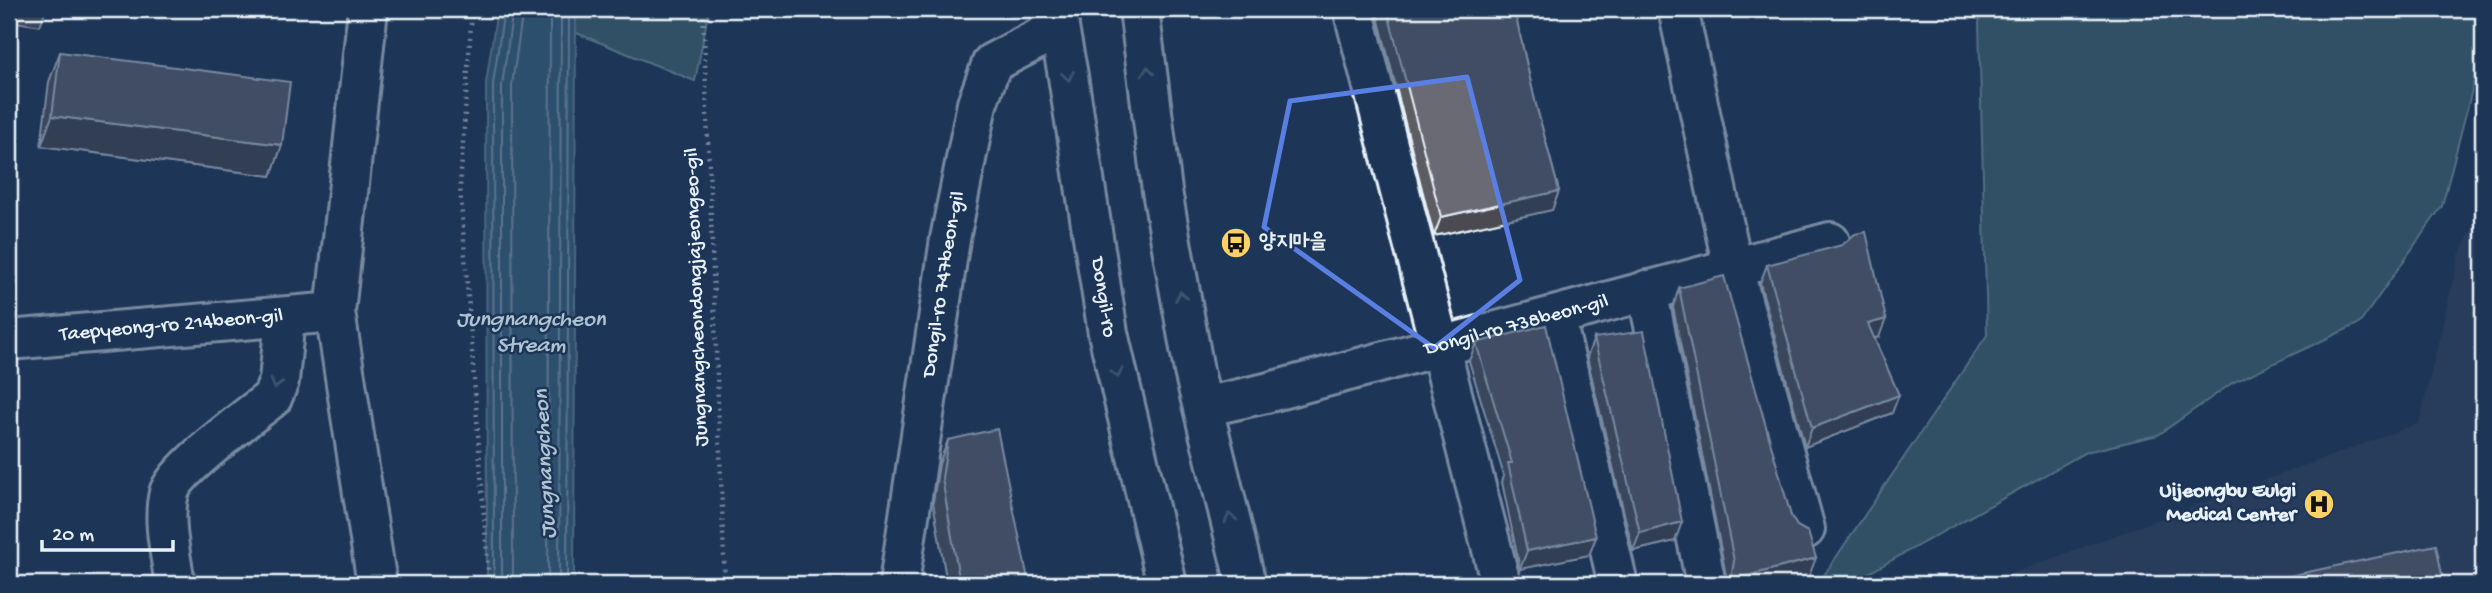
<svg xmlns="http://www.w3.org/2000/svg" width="2492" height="593" font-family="'Gochi Hand','Poor Story',sans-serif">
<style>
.built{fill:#344560}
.green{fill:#497276;stroke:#98b2b7;stroke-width:2}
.water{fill:#436f89;stroke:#85a3b5;stroke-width:2}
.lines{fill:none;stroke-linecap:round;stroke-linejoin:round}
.shore{stroke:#a6bdcc;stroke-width:2}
.minor-casing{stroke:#e8f1f8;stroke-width:44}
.path{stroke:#e8f1f8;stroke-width:4.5;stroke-dasharray:2 5;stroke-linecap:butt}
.minor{stroke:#1d3557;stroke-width:38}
.wall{fill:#5c5b64;stroke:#e8f1f8;stroke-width:2}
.shaded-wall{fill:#4b4a51;stroke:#e8f1f8;stroke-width:2}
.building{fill:#6b6a74;stroke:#e8f1f8;stroke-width:2}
.oneway{stroke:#64778f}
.marked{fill:none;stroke:#5a7fe2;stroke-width:5;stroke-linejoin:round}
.labels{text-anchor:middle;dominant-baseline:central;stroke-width:5;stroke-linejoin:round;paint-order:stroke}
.poi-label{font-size:21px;font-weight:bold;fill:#e8f1f8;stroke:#1d3557;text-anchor:start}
.street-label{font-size:21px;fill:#e8f1f8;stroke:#1d3557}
.water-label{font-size:23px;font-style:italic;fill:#aec4d1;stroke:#1d3557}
</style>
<rect width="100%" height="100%" fill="#1d3557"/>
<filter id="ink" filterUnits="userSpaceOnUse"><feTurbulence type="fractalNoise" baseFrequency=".0143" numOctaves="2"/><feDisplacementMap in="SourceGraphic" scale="14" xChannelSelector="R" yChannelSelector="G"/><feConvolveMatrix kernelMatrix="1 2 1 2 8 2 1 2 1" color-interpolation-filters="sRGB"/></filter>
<g filter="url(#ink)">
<path class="built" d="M2483,207V584H1983L2419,423L2459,254Z"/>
<path class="green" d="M517,9H709L695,81Z
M1981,9H2483V47L2442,206L2360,323L2232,383L2158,435L2086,452L1849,584H1818L1987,335L1979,23Z"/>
<path class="water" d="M497,9H576L574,584H487L486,83Z"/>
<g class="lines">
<path class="shore" d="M494,584L493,84L504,9
M502,584V85L513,9
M513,584L512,85L523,9
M548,584L550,9
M559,584L561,9
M567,584L569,9"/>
<g class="minor-casing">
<g id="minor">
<path d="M368,9L335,312L377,584"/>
<path id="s1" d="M1058,9L1059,28L1067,70L1108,333L1167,584"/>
<path d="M1139,9L1162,191L1194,371L1246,584"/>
<path d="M1353,9L1501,584"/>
<path d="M1678,9L1733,268L1805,529"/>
<path d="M1647,290L1706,584"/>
<path d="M1555,316L1618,584"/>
<path id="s2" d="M9,340L335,312"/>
<path id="s3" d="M1203,407L1266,393L1830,242"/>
<path d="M175,584C171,556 162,521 169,493C175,470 251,415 272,398L279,381L285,317"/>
<path id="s4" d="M899,584L950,239L977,104L992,63L1059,28"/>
</g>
</g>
<path class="path" d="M472,9L460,187L489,584
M703,9L725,584
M2482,447L2483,439"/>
<use href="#minor" class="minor"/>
</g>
<path class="wall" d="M9,9H46L40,26L9,21Z
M1376,9H1514L1536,105L1559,191L1552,210L1434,236Z
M60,52L282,145L271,176L41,146L49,82Z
M1767,265L1879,337L1875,338L1892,413L1805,447L1760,283Z
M1679,288L1791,516L1809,576L1779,584H1727V580L1673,307Z
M1594,338L1675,541L1633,551L1587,357Z
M1476,343L1596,537L1589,555L1520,569L1502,482L1504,476L1469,361Z
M948,440L1029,584H947L933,502L939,464Z"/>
<path class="shaded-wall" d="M52,116L282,145L271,176L41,146Z
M1559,191L1552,210L1434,236L1441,217Z
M1886,319L1879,337L1861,342L1868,324Z
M1899,395L1892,413L1805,447L1812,428Z
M1682,522L1675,541L1633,551L1640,533Z
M1596,537L1589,555L1520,569L1527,551Z
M1816,558L1809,576L1779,584H1730L1731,580Z"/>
<path class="building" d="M1387,9H1514L1536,105L1559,191L1441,217Z
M60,52L290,82L282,145L52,116Z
M1866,232L1886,319L1868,324L1899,395L1812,428L1767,265L1842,245L1855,234Z
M1724,276L1791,516L1797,526L1808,532L1816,558L1731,580L1734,561L1679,288Z
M1546,325L1596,537L1527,551L1508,463H1512L1476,343Z
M1644,331L1682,522L1640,533L1594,338Z
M997,429L1029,584H960L942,478L948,440Z
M2436,545L2444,584H2251Z"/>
<defs><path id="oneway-chevron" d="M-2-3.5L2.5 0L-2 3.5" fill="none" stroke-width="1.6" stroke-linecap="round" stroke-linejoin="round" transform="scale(1.75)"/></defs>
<g class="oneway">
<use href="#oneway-chevron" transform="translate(1148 71) rotate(-97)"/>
<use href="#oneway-chevron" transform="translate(1068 76) rotate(81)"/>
<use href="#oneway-chevron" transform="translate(1181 296) rotate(-100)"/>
<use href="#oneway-chevron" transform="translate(1117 373) rotate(77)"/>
<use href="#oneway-chevron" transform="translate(276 384) rotate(106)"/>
<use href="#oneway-chevron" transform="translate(1230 518) rotate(-104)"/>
</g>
</g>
<path d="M0 0H2492V593H0ZM1467,77L1520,280L1434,348L1264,227L1290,101Z" fill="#1d3557" fill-opacity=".55" fill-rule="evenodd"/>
<path class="marked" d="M1467,77L1520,280L1434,348L1264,227L1290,101Z"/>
<defs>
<g id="bus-disc" transform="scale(1.575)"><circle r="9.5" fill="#ffd166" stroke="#1d3557"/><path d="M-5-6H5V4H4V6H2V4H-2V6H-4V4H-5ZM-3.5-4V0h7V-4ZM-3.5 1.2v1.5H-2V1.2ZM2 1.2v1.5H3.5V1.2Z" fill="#111"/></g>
<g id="hospital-disc" transform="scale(1.575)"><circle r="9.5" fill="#ffd166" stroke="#1d3557"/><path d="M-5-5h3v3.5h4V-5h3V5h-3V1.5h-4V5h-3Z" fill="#111"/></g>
</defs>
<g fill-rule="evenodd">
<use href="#bus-disc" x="1236" y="243"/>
<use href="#hospital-disc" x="2319" y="504"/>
</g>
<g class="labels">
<g class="poi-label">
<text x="1259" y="243">양지마을</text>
<text x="2296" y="492" text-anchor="end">Uijeongbu Eulgi<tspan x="2296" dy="24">Medical Center</tspan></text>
</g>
<g class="street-label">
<text stroke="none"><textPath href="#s4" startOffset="303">Dongil-ro 747beon-gil</textPath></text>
<text transform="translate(698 297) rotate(-92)">Jungnangcheondongjajeongeo-gil</text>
<text stroke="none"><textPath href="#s1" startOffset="292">Dongil-ro</textPath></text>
<text stroke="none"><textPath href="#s3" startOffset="324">Dongil-ro 738beon-gil</textPath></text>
<text stroke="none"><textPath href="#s2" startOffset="163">Taepyeong-ro 214beon-gil</textPath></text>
</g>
<g class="water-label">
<text x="531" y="320">Jungnangcheon<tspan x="531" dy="26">Stream</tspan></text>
<text transform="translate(546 464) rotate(-93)">Jungnangcheon</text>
</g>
</g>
<rect width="2492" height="593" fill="none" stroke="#1d3557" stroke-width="35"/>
<rect x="18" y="18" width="2457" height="558" fill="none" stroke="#e8f1f8" stroke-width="2.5" filter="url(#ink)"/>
<path d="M42 540v10h131v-10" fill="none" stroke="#e8f1f8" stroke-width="3.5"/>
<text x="52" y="540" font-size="21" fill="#e8f1f8" stroke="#1d3557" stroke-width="5" paint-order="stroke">20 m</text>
</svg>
